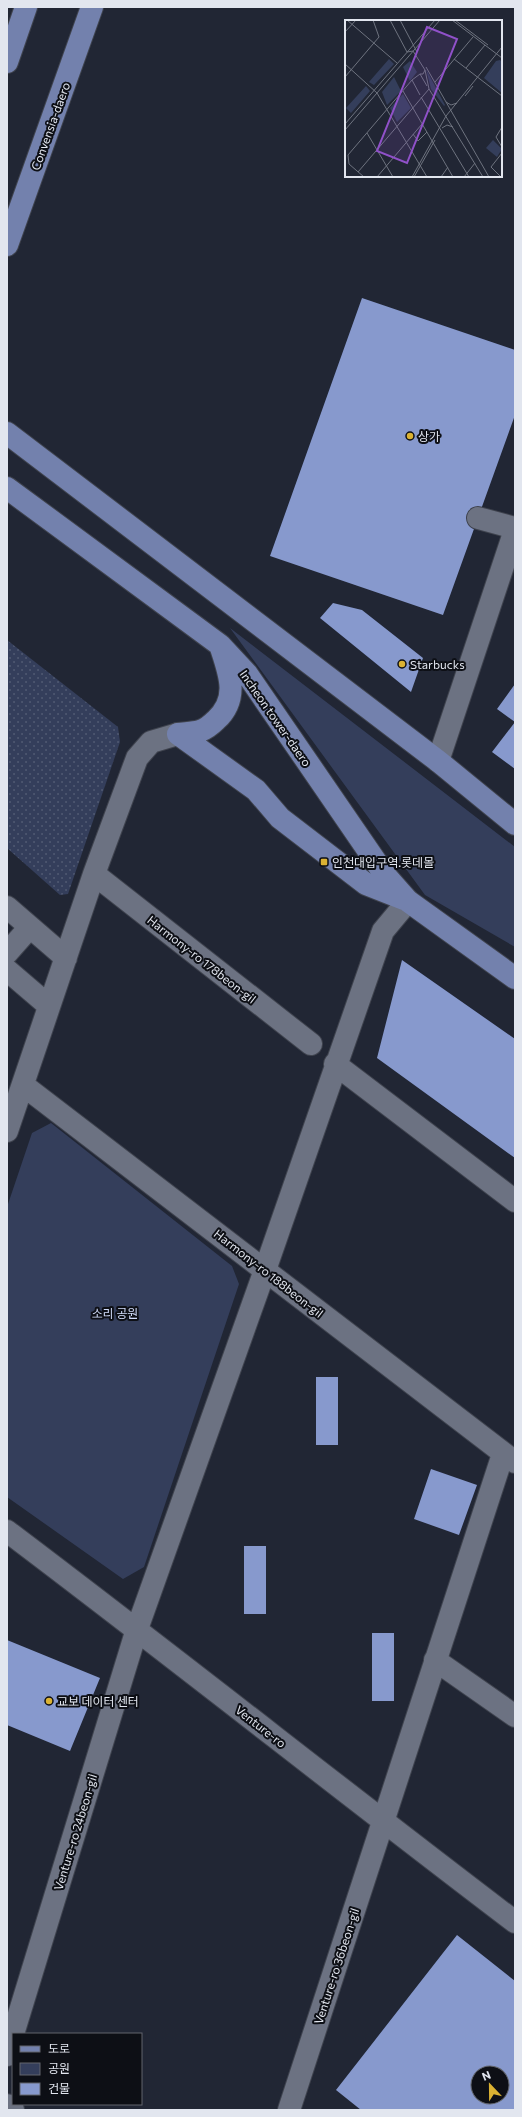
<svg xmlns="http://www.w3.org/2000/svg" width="522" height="2117" font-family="Commissioner,'Noto Sans KR',sans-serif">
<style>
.grass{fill:url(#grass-dots)}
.park{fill:#343e5b}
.building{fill:#8799cd;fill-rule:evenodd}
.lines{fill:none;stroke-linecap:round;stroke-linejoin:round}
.minor-casing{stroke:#3f434e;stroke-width:24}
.major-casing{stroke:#3f434e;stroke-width:24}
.minor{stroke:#6c7282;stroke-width:22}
.major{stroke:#7381ad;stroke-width:22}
.poi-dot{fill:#dbb233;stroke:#0d0f15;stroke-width:1.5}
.labels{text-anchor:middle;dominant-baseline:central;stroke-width:4;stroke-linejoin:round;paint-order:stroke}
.street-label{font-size:12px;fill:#e2e6ef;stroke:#0d0f15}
.poi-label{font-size:12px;fill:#e2e6ef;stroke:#0d0f15;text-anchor:start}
.park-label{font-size:12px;fill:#d1dcfa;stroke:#0d0f15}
.inset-road{fill:none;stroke:#6e737f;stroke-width:1}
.view{fill:#9051c9;fill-opacity:0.15;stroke:#9051c9;stroke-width:2}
.inset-edge{fill:none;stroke:#e2e6ef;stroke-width:2}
</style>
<defs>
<pattern id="grass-dots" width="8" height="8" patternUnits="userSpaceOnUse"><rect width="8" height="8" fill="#343e5b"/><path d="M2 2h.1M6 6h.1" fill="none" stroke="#515a73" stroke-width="1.8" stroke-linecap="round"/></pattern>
</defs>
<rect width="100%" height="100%" fill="#212634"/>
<path class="grass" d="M7,640L118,727L120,742L68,894L60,895L7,848Z"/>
<path class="park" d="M230,628L515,847V947L425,895Z
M51,1123L232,1266L239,1284L144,1567L123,1579L7,1497V1207L32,1133Z"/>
<path class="building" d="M362,298L515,350V415L443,615L270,556Z
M333,603L362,610L423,658L411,692L320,618Z
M515,684V769L492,752L515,722L497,709Z
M402,960L515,1039V1158L377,1058Z
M316,1377H338V1445H316Z
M431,1469L477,1485L459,1535L414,1519Z
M244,1546H266V1614H244Z
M372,1633H394V1701H372Z
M7,1640L100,1678L70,1751L7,1725Z
M457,1935L515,1981V2110H361L336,2090ZM478,2073H502V2097H478Z"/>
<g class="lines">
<g class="minor-casing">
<path id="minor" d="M478,518L515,528
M438,761L515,530
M94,874L311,1044
M7,907L66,958
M7,953L30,927
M7,970L49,1006
M335,1064L515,1201
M23,1085L515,1462
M7,1131L94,874L137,758L151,742L178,734
M7,1531C178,1660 345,1793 515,1922
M435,1660L515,1716
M13,2034L137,1629L265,1270L383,931L408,901
M7,2055L13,2035
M7,2105L13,2110
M289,2110L503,1454"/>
</g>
<g class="major-casing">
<path id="major" d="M7,62L26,7
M7,245L92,7
M7,433L438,761L515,824
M7,488L220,645L247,674L385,875L408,901L515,978
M178,734L256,790L280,818L366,884L404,899
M178,734C185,733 194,733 200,731C206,729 212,724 216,720C239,699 230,675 221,648"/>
</g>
<use href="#minor" class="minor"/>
<use href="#major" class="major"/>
</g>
<g class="poi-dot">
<circle cx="410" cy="436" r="4"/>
<circle cx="402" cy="664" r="4"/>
<rect x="320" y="858" width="8" height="8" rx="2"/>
<circle cx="49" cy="1701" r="4"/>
</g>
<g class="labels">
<g class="street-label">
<text transform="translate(50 126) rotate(-70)">Convensia-daero</text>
<text transform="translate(276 718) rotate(55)">Incheon tower-daero</text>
<text transform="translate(202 959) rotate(38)">Harmony-ro 178beon-gil</text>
<text transform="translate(269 1273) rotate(38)">Harmony-ro 188beon-gil</text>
<text transform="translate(261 1726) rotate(38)">Venture-ro</text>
<text transform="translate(75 1832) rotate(-73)">Venture-ro 24beon-gil</text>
<text transform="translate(336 1966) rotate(-72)">Venture-ro 36beon-gil</text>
</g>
<g class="poi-label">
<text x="418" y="436">상가</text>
<text x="410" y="664">Starbucks</text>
<text x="332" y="862">인천대입구역.롯데몰</text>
<text x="57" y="1701">교보 데이터 센터</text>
</g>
<g class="park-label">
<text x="115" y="1313">소리 공원</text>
</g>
</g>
<g transform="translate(345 20)">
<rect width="157" height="157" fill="#212634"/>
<path d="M65,41L72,52L65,61L58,47ZM49,57L56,71L42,85L37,72Z" fill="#343e5b"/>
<path d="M44,39L49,44L29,65L24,62ZM155,40L157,42V73L139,58L151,41ZM81,49L100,85L99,86L86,69ZM21,66L25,71L6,93L1,88ZM58,74L66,88L52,102L45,88ZM148,120L157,129L152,137L141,128Z" fill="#343e5b"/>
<path class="inset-road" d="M2,0L52,43M45,0L62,32L68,31L80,50L84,69L138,157M55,0L72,32M107,0L157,38M110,0L143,25M0,12L11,0M109,39L157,76M0,44L32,73L82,157M81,47L144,157M121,48L140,25M80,50L78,54H75L82,66M0,57L34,17L28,0M67,60L75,75M90,62L128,17M58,71L108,157M120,76L128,66M76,77L124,157M101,82L106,85L112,83M0,104L90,0M157,107L151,117L157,127M97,108L102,105L108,107M0,110L95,0M22,113L48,157M68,114L73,121L82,112M13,152L84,69M19,157L4,144L3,135L67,60L75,54M32,157L77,104M67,157L101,96L157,27M69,157L90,120M96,157L103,147M119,157L130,143M156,157L146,147L157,133"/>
<path class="view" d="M82,7L112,19L62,143L32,131Z"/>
<rect width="157" height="157" class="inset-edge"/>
</g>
<rect width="522" height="2117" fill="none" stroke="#e2e6ef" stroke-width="16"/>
<rect x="12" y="2033" width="130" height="72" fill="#0d0f15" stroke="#62656c"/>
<rect x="20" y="2046" width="20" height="6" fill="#7381ad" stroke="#62656c"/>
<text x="48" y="2053" font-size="12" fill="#e2e6ef">도로</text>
<rect x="20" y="2063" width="20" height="12" fill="#343e5b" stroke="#62656c"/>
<text x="48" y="2073" font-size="12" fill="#e2e6ef">공원</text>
<rect x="20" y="2083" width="20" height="12" fill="#8799cd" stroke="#62656c"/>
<text x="48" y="2093" font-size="12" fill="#e2e6ef">건물</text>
<g transform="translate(490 2085) rotate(338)"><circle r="19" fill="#0d0f15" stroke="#62656c"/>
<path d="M0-3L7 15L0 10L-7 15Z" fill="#dbb233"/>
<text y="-6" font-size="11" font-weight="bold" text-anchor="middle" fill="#e2e6ef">N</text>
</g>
</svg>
